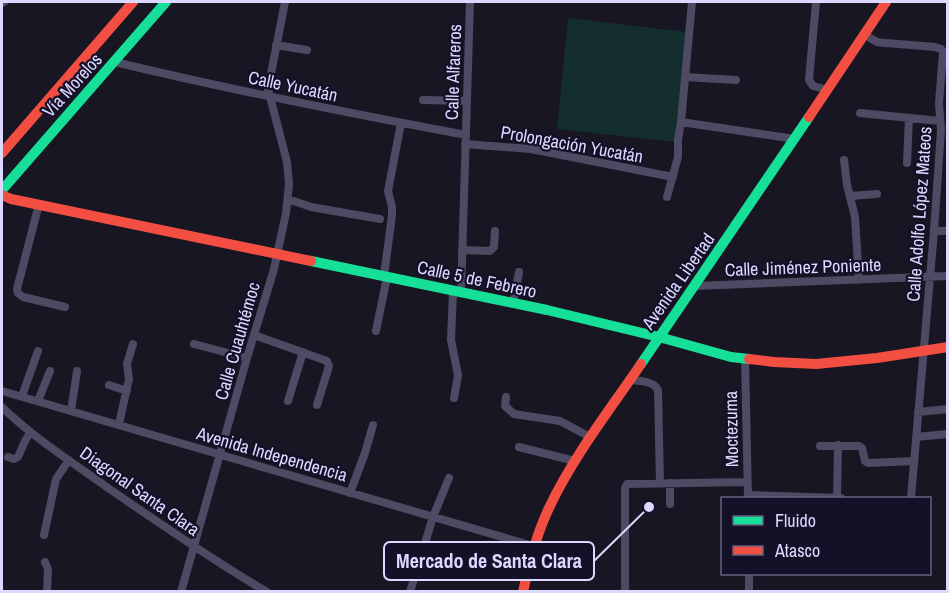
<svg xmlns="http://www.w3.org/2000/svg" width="949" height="593" font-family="'Archivo Narrow',sans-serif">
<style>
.green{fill:#142e2f}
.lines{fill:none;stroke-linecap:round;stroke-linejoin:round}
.street{stroke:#4c4b63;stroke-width:8}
.fast{stroke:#16e098;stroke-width:10}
.jam{stroke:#f24e42;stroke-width:10}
.rail{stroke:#465b6c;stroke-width:2;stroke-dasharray:9 8;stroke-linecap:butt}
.labels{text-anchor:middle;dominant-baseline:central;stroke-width:4.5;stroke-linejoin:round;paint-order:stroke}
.street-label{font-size:18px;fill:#dcd8ff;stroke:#141028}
.leader{fill:none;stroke:#dcd8ff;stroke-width:2}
.callout-dot{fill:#dcd8ff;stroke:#141028;stroke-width:2}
.callout{fill:#141028;stroke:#dcd8ff;stroke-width:2}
.callout-label{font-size:20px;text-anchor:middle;font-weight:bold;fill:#dcd8ff}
</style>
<rect width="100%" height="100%" fill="#181622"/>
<path class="green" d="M568,18L686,32L677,142L557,129Z"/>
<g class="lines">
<path class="street" d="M816,2L809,80L813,86L828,90
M2,3L4,2
M865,35L877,42L886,43L935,47L941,49L943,52L939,103L941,130L934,231L911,498
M276,45L307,50
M115,62C231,90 348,113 466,135
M685,77L736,80
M423,100L467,101
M860,113L940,121
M681,122L795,139
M465,144L531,149L673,177
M844,160L847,185L855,217L859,280
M907,163L909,118
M850,196L877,194
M667,197L678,157V140L681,122L692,2
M288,199L311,207L380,219
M39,204L17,289L18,293L23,297L65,307
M934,231H948
M462,250L490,251L494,247L495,231
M384,276L392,215V207L388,191L401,123
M695,286L948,276
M453,291L451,340L458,375L454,398
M461,293L470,2
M513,304L519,272
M376,331L387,277
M254,335L327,361L329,366L317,405
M194,344L247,358
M745,359L748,498
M630,380C640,381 654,381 658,390L660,483
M109,385L127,391
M2,391L533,546
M22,396L38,351
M506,397L505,406L514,414L560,421L590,437
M38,401L50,371
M288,401L303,352
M2,407C34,438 72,462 108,488C161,524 212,560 267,592
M71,411L77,371
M918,412L948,409
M119,424L129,379L127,364L133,344
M916,437L948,434
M820,446H859L862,448L865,461L868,463L914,461
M519,447L575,461
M8,457L14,459L18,457L25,441L30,433
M350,493L365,453L373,425
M748,495L841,498
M837,498L838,445
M670,504V483
M44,535L56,479L69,460
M45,562L48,569L47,592
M749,574V592
M181,592L247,358L274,269L286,213L289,184L287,162L268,89L285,2
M410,592L433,517L449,478
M625,592V488L627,484L747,482"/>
<path class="fast" d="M2,190L166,2
M311,261L547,310L659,337L731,357L749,359
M641,364L809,117"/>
<path class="jam" d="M809,117L886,2
M2,153L133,2
M2,195L11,199L311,261
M749,359L774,362L816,364L877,358L948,347
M523,592C529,563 536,535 549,508C573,457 609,411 641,364"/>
<path class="rail" d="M2,4L6,2"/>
</g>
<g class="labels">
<g class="street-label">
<text transform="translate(453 72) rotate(-88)">Calle Alfareros</text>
<text transform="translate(72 85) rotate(-48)">Vía Morelos</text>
<text transform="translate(293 86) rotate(12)">Calle Yucatán</text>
<text transform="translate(572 144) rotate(10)">Prolongación Yucatán</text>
<text transform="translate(919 214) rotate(-86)">Calle Adolfo López Mateos</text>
<text transform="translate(803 267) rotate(-2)">Calle Jiménez Poniente</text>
<text transform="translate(477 279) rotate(12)">Calle 5 de Febrero</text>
<text transform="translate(678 281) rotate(-55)">Avenida Libertad</text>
<text transform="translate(237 341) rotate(-74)">Calle Cuauhtémoc</text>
<text transform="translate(731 429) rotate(-91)">Moctezuma</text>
<text transform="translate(272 454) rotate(16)">Avenida Independencia</text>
<text transform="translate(140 491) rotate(35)">Diagonal Santa Clara</text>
</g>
</g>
<path class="leader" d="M649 507L594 561"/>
<circle class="callout-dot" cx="649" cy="507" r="6"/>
<rect class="callout" x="384" y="542" width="210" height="38" rx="6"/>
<g class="callout-label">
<text x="489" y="568">Mercado de Santa Clara</text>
</g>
<rect width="949" height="593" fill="none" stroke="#dcd8ff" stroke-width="6"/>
<rect x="721" y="497" width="210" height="78" fill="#141028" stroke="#64607e" stroke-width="1.5"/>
<rect x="733" y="516" width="30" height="9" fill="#16e098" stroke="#64607e" stroke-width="1.5"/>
<text x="775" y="527" font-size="18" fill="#dcd8ff">Fluido</text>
<rect x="733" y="546" width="30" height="9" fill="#f24e42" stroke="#64607e" stroke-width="1.5"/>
<text x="775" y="557" font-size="18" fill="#dcd8ff">Atasco</text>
</svg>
